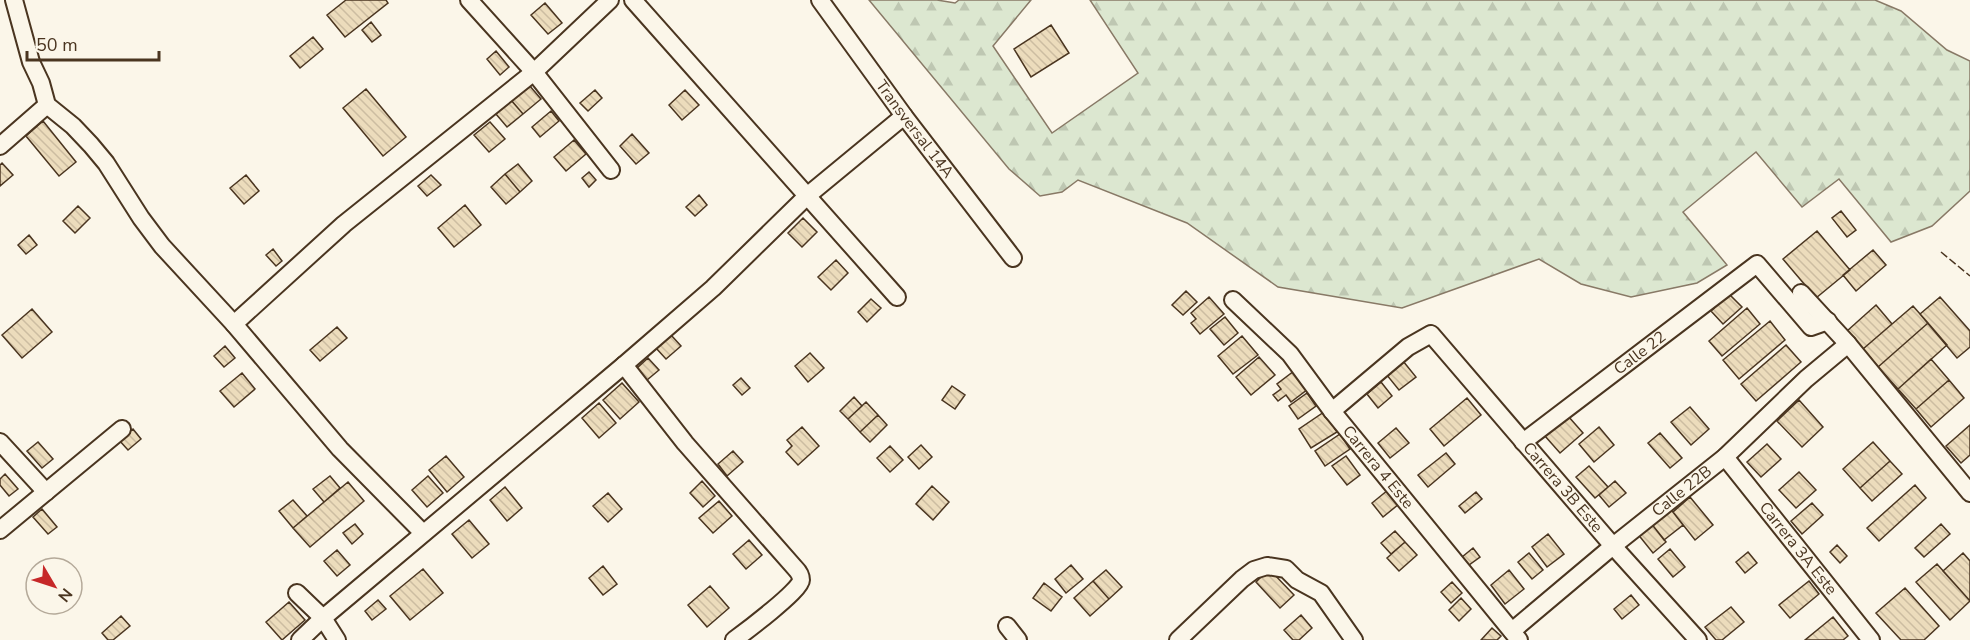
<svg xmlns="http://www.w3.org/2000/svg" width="1970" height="640" font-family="'Nunito Sans',sans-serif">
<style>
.forest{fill:url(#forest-firs);stroke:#887966;stroke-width:1.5}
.building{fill:url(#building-back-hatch);stroke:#4a3520;stroke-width:1.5}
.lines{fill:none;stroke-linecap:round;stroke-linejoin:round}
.minor-casing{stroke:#4a3520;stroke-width:20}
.minor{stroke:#fbf6e9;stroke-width:16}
.fence{stroke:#4a3520;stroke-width:1.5;stroke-dasharray:8 3;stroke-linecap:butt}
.labels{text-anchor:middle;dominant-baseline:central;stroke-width:4.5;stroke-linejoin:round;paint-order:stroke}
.street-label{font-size:16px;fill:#4a3520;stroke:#fbf6e9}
</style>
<defs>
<pattern id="forest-firs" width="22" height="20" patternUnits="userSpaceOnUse" patternTransform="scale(1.5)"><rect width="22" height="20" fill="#dce7d0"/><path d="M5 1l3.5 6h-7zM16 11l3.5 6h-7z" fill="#bec7b2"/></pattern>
<pattern id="building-back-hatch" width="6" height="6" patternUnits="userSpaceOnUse" patternTransform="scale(1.5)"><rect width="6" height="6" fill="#ecdcbc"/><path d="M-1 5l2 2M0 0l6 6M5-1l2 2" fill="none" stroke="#ccbda1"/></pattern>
</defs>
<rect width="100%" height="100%" fill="#fbf6e9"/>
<path class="forest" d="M869,0H937L955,3L959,0H1031L993,46L1052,133L1138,73L1090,0H1875L1901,11L1947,50L1970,61V191L1932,226L1891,242L1839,179L1802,207L1756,152L1683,212L1727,265L1697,283L1631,297L1581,284L1539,259L1402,308L1278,287L1187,223L1078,180L1062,192L1040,196L1009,169Z"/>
<path class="building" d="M346,0H386L388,3L345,37L327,15Z
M545,3L562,23L548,34L531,15Z
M371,22L381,35L372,42L362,30Z
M1051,25L1069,53L1031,77L1014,49Z
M313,37L323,49L300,68L290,56Z
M496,51L509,67L500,75L487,59Z
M529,85L541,99L523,114L511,100Z
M366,89L406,137L383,156L343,108Z
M595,90L602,98L588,111L580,103Z
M685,90L699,105L682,120L669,105Z
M511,100L523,114L507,127L496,114Z
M551,111L559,121L540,137L532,127Z
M43,121L76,162L59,176L26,136Z
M490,122L505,139L489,152L474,135Z
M632,134L649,153L636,164L620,146Z
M574,140L586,154L566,171L554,157Z
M2,163L13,175L0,186V165Z
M518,164L532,181L520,192L505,174Z
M589,172L596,180L589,187L582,178Z
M505,174L520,192L506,204L491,187Z
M246,175L259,191L244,204L230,188Z
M431,175L441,185L427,196L418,186Z
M699,195L707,205L695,216L686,207Z
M465,205L481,225L454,247L438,228Z
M78,206L90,218L75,233L63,221Z
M1841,211L1856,230L1847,237L1832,218Z
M803,218L817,232L802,247L788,233Z
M1817,231L1850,270L1816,298L1783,259Z
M29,235L37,245L26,254L18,245Z
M273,249L282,261L276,266L266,255Z
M1873,250L1886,265L1856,291L1843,275Z
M836,260L848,273L831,290L818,277Z
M1186,291L1197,302L1183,315L1172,305Z
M1729,294L1742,307L1723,324L1711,311Z
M1209,297L1224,314L1200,334L1191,323L1196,319L1191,313Z
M1940,297L1970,331V347L1957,358L1920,314Z
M871,299L881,308L867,322L858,312Z
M1876,305L1892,324L1863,349L1847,331Z
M1913,306L1928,323L1878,367L1863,349Z
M1747,308L1760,324L1722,356L1709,341Z
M32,309L52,332L22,358L2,335Z
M1225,317L1238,333L1224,345L1210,329Z
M1770,321L1785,340L1739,379L1723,360Z
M1928,323L1947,345L1898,389L1878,367Z
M337,327L347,338L320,361L310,350Z
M671,335L681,346L666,359L656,348Z
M1242,336L1258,355L1233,374L1218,356Z
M1786,345L1801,362L1756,401L1741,384Z
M225,346L235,358L224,367L214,356Z
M810,353L824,368L808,382L795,366Z
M1259,357L1275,375L1251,395L1236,377Z
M648,358L659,370L647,380L636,369Z
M1931,359L1949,380L1916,409L1898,389Z
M1403,361L1416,377L1399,390L1386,374Z
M1294,371L1308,389L1291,402L1286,395L1278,401L1273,395L1281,389L1277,384Z
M242,373L255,389L234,407L220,391Z
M741,378L750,388L742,395L733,385Z
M1949,380L1964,398L1931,427L1916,409Z
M1381,382L1392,396L1378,408L1367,394Z
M622,383L639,402L620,419L603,400Z
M952,386L965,395L955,409L942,400Z
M1307,393L1316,406L1298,419L1289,406Z
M854,397L862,406L848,419L840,411Z
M1467,398L1481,415L1444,446L1430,429Z
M1799,400L1823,427L1802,447L1777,421Z
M866,402L878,415L860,432L848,419Z
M599,403L616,423L599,438L582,418Z
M1690,407L1709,429L1691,445L1671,422Z
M1324,412L1337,432L1311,448L1299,429Z
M878,415L887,425L870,442L860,432Z
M1568,416L1583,433L1560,453L1545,436Z
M1970,425V455L1961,463L1946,446Z
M802,427L819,446L798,465L786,452L792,446L787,440Z
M1599,427L1614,445L1594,462L1579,444Z
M1396,428L1409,443L1390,458L1378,443Z
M133,429L141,439L128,450L119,440Z
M1660,433L1682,458L1670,468L1648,443Z
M1340,434L1350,449L1325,466L1315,451Z
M38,442L53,459L42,468L27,451Z
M1873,442L1890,461L1860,488L1843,469Z
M1767,444L1781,459L1761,477L1747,462Z
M921,445L932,457L919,469L908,457Z
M890,446L903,460L890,472L877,458Z
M733,451L743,462L727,476L718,464Z
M1446,453L1455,464L1428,487L1418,475Z
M446,456L464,477L447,492L429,470Z
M1346,456L1360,475L1347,485L1332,466Z
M1890,461L1902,474L1872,501L1860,488Z
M1589,466L1608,487L1595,498L1576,477Z
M1799,472L1816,490L1796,508L1779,490Z
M5,474L18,489L9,496L0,485V479Z
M330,476L340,488L324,502L313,489Z
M428,476L443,493L427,507L412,490Z
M702,481L715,496L703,507L690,493Z
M1615,481L1626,493L1609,507L1599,495Z
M348,482L364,501L310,547L293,528Z
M1915,485L1926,498L1879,541L1867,528Z
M932,486L949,502L933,520L916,504Z
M505,487L522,508L507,521L490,500Z
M1388,490L1399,504L1383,517L1372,503Z
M1476,492L1482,499L1465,513L1459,506Z
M608,493L622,509L608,522L593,506Z
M1690,497L1713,525L1695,540L1673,512Z
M293,500L307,516L293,528L279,511Z
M719,501L732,516L713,533L699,518Z
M1812,503L1823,515L1802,534L1791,521Z
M1669,507L1683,525L1664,540L1650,522Z
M42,509L57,527L48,534L33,517Z
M469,520L489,544L472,558L452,534Z
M1650,522L1666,542L1653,553L1637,533Z
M355,524L363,534L352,544L343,533Z
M1941,524L1950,534L1924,557L1915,548Z
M1395,531L1405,542L1391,554L1381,543Z
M1548,534L1564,554L1547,567L1532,547Z
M749,540L762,555L746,569L733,554Z
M1405,542L1417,555L1399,571L1387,558Z
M1837,545L1847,556L1840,563L1830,552Z
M1473,548L1480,557L1469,565L1462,557Z
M1670,549L1685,567L1673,577L1658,559Z
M337,550L350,565L337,576L324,561Z
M1748,552L1757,563L1745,573L1736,562Z
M1529,553L1543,570L1532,579L1518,562Z
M1963,553L1970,561V601L1943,571Z
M1937,564L1970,601L1950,620L1916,582Z
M1071,565L1083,579L1066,593L1055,579Z
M603,566L617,584L603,595L589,578Z
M423,569L443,593L410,620L390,596Z
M1269,569L1294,595L1280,608L1256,582Z
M1106,570L1122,587L1109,599L1093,581Z
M1509,570L1524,589L1505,604L1491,585Z
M1093,581L1109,599L1090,616L1074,598Z
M1809,581L1819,594L1790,618L1779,605Z
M1452,582L1462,593L1451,603L1441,592Z
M1044,583L1062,597L1051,611L1033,598Z
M710,586L729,608L707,627L688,605Z
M1905,588L1939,626L1924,640H1901L1876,613Z
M1631,595L1639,605L1622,619L1614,609Z
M1461,598L1471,609L1459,621L1449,610Z
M378,600L386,609L372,620L365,611Z
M289,602L305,620L282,640L266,622Z
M1731,607L1744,622L1722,640H1716L1705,627Z
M1301,615L1312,628L1299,640H1293L1284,630Z
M121,616L130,626L113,640H108L102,633Z
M1833,617L1848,636L1843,640H1805Z
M1492,628L1501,636L1497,640H1481Z"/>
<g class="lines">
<g class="minor-casing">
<g id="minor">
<path d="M14,0L31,62L41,83L47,105L73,126L91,145L106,163L141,218L162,246L234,324L340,449L423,533"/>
<path d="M469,0L534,72L611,170"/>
<path d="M633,0L897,297"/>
<path id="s1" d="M820,0L904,116L1013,258"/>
<path d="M0,146L47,105"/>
<path d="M1801,293L1848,344L1970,493"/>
<path id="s2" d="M1233,300L1290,354L1332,411L1519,640"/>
<path d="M234,324L344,224L534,72L610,0"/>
<path d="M624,365L685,443L795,568C798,571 801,575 801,580C801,590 745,632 734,640"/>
<path id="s3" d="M1332,411L1408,347L1431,334L1613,546L1698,640"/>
<path d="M0,442L46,492"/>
<path id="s4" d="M1523,442L1757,264L1811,327L1828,321"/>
<path id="s5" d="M1725,457L1871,640"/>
<path d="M0,530L122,429"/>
<path d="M297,593L323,618L337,640"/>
<path d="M1007,626L1018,640"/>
<path id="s6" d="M1512,631L1613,546L1725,457L1806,379L1848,344"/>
<path d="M300,640L323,618L624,365L713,288L807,196L904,116"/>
<path d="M1178,640L1242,579L1254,570L1267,566L1286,569L1297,580L1321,593L1354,640"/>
</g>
</g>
<use href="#minor" class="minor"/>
<path class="fence" d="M1941,252L1970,276"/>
</g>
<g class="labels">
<g class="street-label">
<text stroke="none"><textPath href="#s1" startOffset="160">Transversal 14A</textPath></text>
<text stroke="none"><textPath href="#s4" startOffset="147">Calle 22</textPath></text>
<text stroke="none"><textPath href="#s2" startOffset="222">Carrera 4 Este</textPath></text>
<text stroke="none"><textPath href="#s3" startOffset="328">Carrera 3B Este</textPath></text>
<text stroke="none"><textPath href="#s6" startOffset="220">Calle 22B</textPath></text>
<text stroke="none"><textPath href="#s5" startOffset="117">Carrera 3A Este</textPath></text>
</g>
</g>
<g transform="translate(54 586) rotate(129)"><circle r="28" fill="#fbf6e9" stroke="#b4a999" stroke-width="1.5"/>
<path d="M0-4.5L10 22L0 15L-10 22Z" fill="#c62828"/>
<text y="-9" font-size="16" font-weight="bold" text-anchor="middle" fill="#4a3520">N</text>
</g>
<path d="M27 51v9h132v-9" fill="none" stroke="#4a3520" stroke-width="3"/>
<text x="36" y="51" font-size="18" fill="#4a3520" stroke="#fbf6e9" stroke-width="4.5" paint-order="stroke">50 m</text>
</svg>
